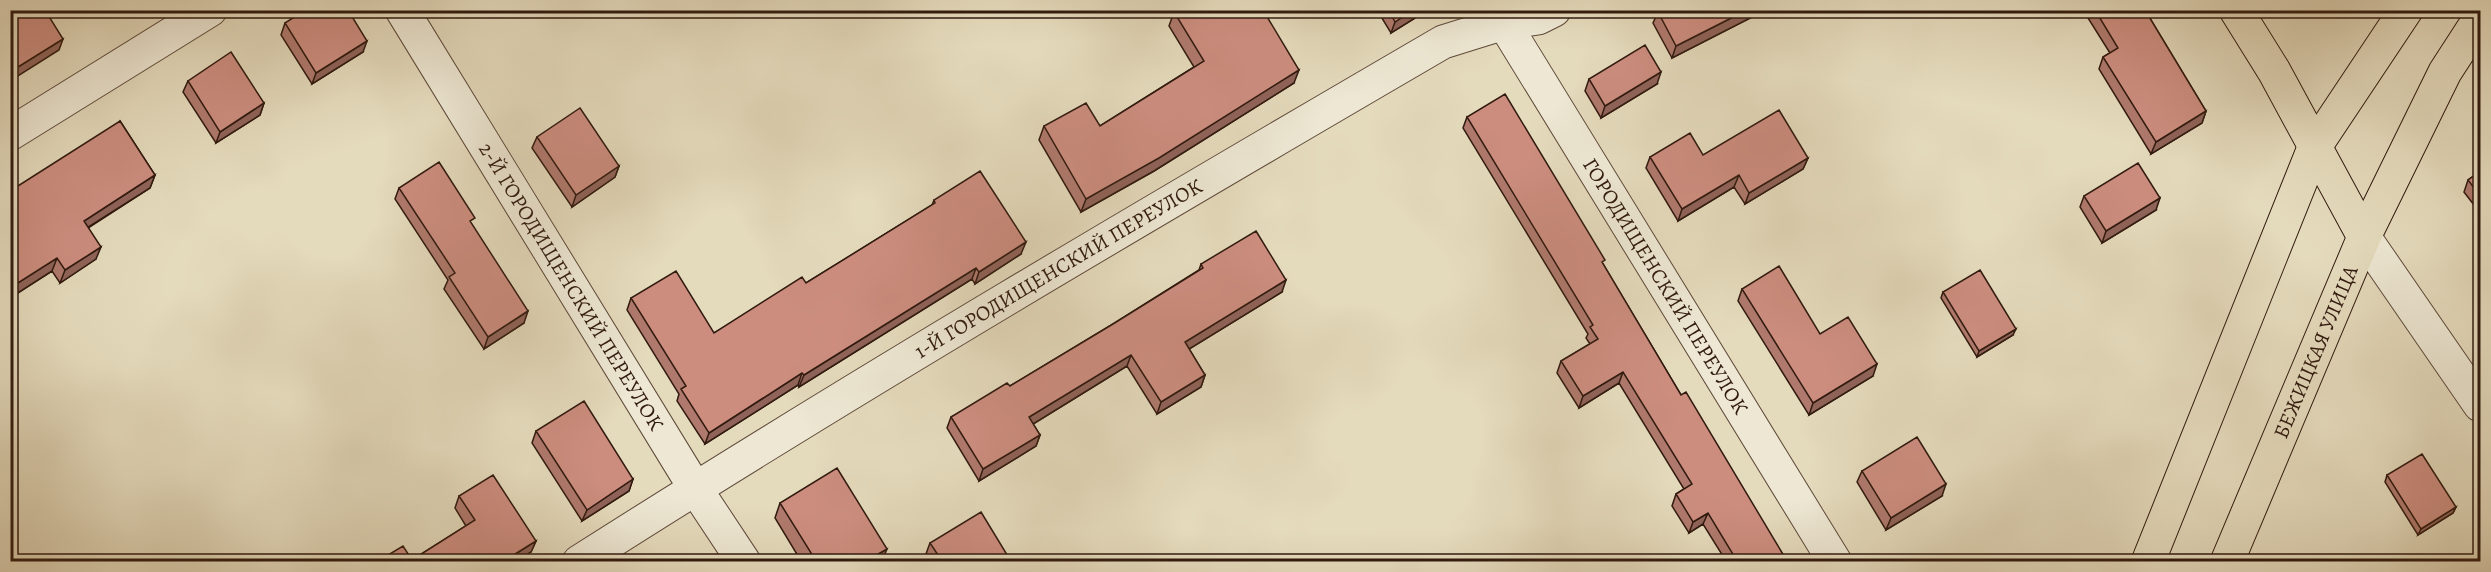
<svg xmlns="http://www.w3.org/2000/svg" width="2491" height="572" font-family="Alegreya,serif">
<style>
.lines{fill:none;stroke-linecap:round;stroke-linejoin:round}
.minor-casing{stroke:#5e4a3a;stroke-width:35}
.major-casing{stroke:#311a0f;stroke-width:35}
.minor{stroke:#ede7d3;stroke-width:33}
.major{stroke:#e4dabc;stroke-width:33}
.wall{fill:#af796d;stroke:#311a0f;stroke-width:1.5}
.shaded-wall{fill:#8f6359;stroke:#311a0f;stroke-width:1.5}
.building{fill:#cc8d7f;stroke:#311a0f;stroke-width:1.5}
.labels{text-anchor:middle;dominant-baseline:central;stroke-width:6;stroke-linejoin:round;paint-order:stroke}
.street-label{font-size:21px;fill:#311a0f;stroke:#ede7d3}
</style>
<rect width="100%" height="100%" fill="#e4dabc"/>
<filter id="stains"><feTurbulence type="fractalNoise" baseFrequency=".00333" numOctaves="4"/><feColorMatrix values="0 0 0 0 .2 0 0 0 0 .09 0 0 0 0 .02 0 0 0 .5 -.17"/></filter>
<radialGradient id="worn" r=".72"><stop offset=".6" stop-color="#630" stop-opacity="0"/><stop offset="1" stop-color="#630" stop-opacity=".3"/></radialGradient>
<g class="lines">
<g class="minor-casing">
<g id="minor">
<path id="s1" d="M402,10L695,488L744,562"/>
<path id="s2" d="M1496,10L1835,562"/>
<path d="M10,134L210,10"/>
<path d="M2364,237L2480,405"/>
<path id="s3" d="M579,562C863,381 1153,211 1443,42L1504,23L1538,18L1554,10"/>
</g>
</g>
<g class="major-casing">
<g id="major">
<path d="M2236,10L2274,71L2364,237"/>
<path d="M2148,562L2314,148L2406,10"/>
<path id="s4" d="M2227,562L2364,237L2445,72L2480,18"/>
</g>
</g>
<use href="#minor" class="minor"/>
<use href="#major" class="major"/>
</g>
<path class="wall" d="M447,10H458L450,16Z
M1377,10H1428L1391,33Z
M2083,10H2145L2206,111L2202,123L2151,154L2099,69L2103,57L2110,53Z
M1174,12L1294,83L1154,171L1081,212L1039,140L1044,126H1100L1194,67L1169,26Z
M1658,12L1758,14L1672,58L1653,23Z
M285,23L363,52L312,84L281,35Z
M1589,79L1657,84L1601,118L1585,91Z
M188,81L264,103L260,115L216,143L183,92Z
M1467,117L1603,264L1681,395L1787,561H1726L1703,524L1689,533L1672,506L1676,494L1684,489L1619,383L1579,408L1557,373L1561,361L1590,344L1586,338L1588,334L1463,128Z
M120,121L155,175L150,188L88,228L96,259L60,283L52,271L10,298Z
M537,137L619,166L615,177L572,207L532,148Z
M1703,155L1808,158L1803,169L1745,204L1734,187L1678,221L1646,168L1650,157Z
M2481,171V214L2464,192L2468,180Z
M399,188L472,225L524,323L484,349L444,289L448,280L395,199Z
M2084,196L2156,210L2102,243L2080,207Z
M934,200L1021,254L975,284L972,279L799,387L798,385L705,444L677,401L679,394L627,310L631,298L714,333L806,283L932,205Z
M1201,264L1282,292L1189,349L1205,375L1201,387L1157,414L1127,366L1033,424L1040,435L1036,446L979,481L947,428L951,417L1010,386L1113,324L1199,270Z
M1742,289L1873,376L1809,415L1738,301Z
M1943,292L2013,335L1977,357L1941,298Z
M536,431L633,479L629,491L582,521L532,443Z
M1862,471L1942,496L1886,530L1857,482Z
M2387,475L2456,507L2453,513L2418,535L2385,482Z
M459,496L536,541L531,552L412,560L466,526L455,508Z
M780,503L882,561H801L775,518Z
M930,543L1008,561H931L926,554Z"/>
<path class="shaded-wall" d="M452,10H458L450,16Z
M1413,10H1428L1391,33L1395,22Z
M1747,10H1759L1758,14L1672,58L1676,46Z
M63,39L59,50L10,81V72Z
M367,41L363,52L312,84L316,73Z
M1299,70L1294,83L1154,171L1081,212L1086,199Z
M1661,72L1657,84L1601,118L1605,106Z
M264,103L260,115L216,143L220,132Z
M2206,111L2202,123L2151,154L2156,142Z
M1808,158L1803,169L1745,204L1749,193Z
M619,166L615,177L572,207L576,195Z
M155,175L150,188L79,233L84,221Z
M1739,175L1734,187L1678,221L1682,209Z
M2160,198L2156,210L2102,243L2106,231Z
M1026,242L1021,254L975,284L979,272Z
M101,247L96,259L60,283L65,270Z
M57,258L52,271L10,298V288Z
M976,268L972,279L799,387L804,375Z
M1286,280L1282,292L1181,354L1185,342Z
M528,311L524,323L484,349L488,337Z
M2016,329L2013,335L1977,357L1979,351Z
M1131,355L1127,366L1025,429L1029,417Z
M1877,364L1873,376L1809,415L1813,403Z
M1623,372L1619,383L1579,408L1583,396Z
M802,373L798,385L705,444L709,433Z
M1205,375L1201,387L1157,414L1161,402Z
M1040,435L1036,446L979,481L983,469Z
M633,479L629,491L582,521L587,510Z
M1946,484L1942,496L1886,530L1891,518Z
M2456,507L2453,513L2418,535L2421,529Z
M1708,513L1703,524L1689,533L1693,522Z
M536,541L531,552L517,561H504Z
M887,549L882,561H866Z"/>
<path class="building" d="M31,10H45L63,39L10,72V23Z
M305,10H348L367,41L316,73L285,23Z
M1177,10H1263L1299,70L1159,158L1086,199L1044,126L1086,103L1100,126L1204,61L1174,12Z
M1389,10H1413L1395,22Z
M1660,10H1747L1676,46L1658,12Z
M2095,10H2145L2206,111L2156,142L2103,57L2118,48Z
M1645,45L1661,72L1605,106L1589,79Z
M231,52L264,103L220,132L188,81Z
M1505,94L1605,260L1602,262L1681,395L1686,392L1787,561H1737L1708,513L1693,522L1676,494L1692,484L1623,372L1583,396L1561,361L1598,339L1590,327L1593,325L1467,117Z
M580,108L619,166L576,195L537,137Z
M1779,110L1808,158L1749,193L1739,175L1682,209L1650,157L1690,133L1703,155Z
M120,121L155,175L84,221L101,247L65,270L57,258L10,288V191Z
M439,162L475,218L470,221L528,311L488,337L449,277L455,273L399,188Z
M2138,163L2160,198L2106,231L2084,196Z
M980,171L1026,242L979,272L976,268L804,375L802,373L709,433L681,389L686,386L631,298L676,271L714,333L802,277L806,283L935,203L934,200Z
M2481,171V197L2468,180Z
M1256,231L1286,280L1185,342L1205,375L1161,402L1131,355L1029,417L1040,435L983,469L951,417L1007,383L1010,386L1113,324L1203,268L1201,264Z
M1779,266L1820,334L1848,317L1877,364L1813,403L1742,289Z
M1980,270L2016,329L1979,351L1943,292Z
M584,401L633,479L587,510L536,431Z
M1917,437L1946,484L1891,518L1862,471Z
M2422,454L2456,507L2421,529L2387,475Z
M837,468L887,549L866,561H816L780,503Z
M493,475L536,541L504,561H378L403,546L412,560L475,520L459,496Z
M981,512L1009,558L1004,561H942L930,543Z"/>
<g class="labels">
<g class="street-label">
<text stroke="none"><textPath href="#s3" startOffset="562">1-Й ГОРОДИЩЕНСКИЙ ПЕРЕУЛОК</textPath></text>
<text stroke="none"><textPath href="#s2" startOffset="324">ГОРОДИЩЕНСКИЙ ПЕРЕУЛОК</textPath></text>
<text stroke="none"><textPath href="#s1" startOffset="324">2-Й ГОРОДИЩЕНСКИЙ ПЕРЕУЛОК</textPath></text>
<text stroke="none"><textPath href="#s4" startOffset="228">БЕЖИЦКАЯ УЛИЦА</textPath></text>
</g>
</g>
<rect width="2491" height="572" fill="none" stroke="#e4dabc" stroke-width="36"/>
<rect x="12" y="12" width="2467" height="548" fill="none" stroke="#311a0f" stroke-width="3"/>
<rect x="18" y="18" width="2455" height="536" fill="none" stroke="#311a0f" stroke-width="1.5"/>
<rect width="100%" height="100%" filter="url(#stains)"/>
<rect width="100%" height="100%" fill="url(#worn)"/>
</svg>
